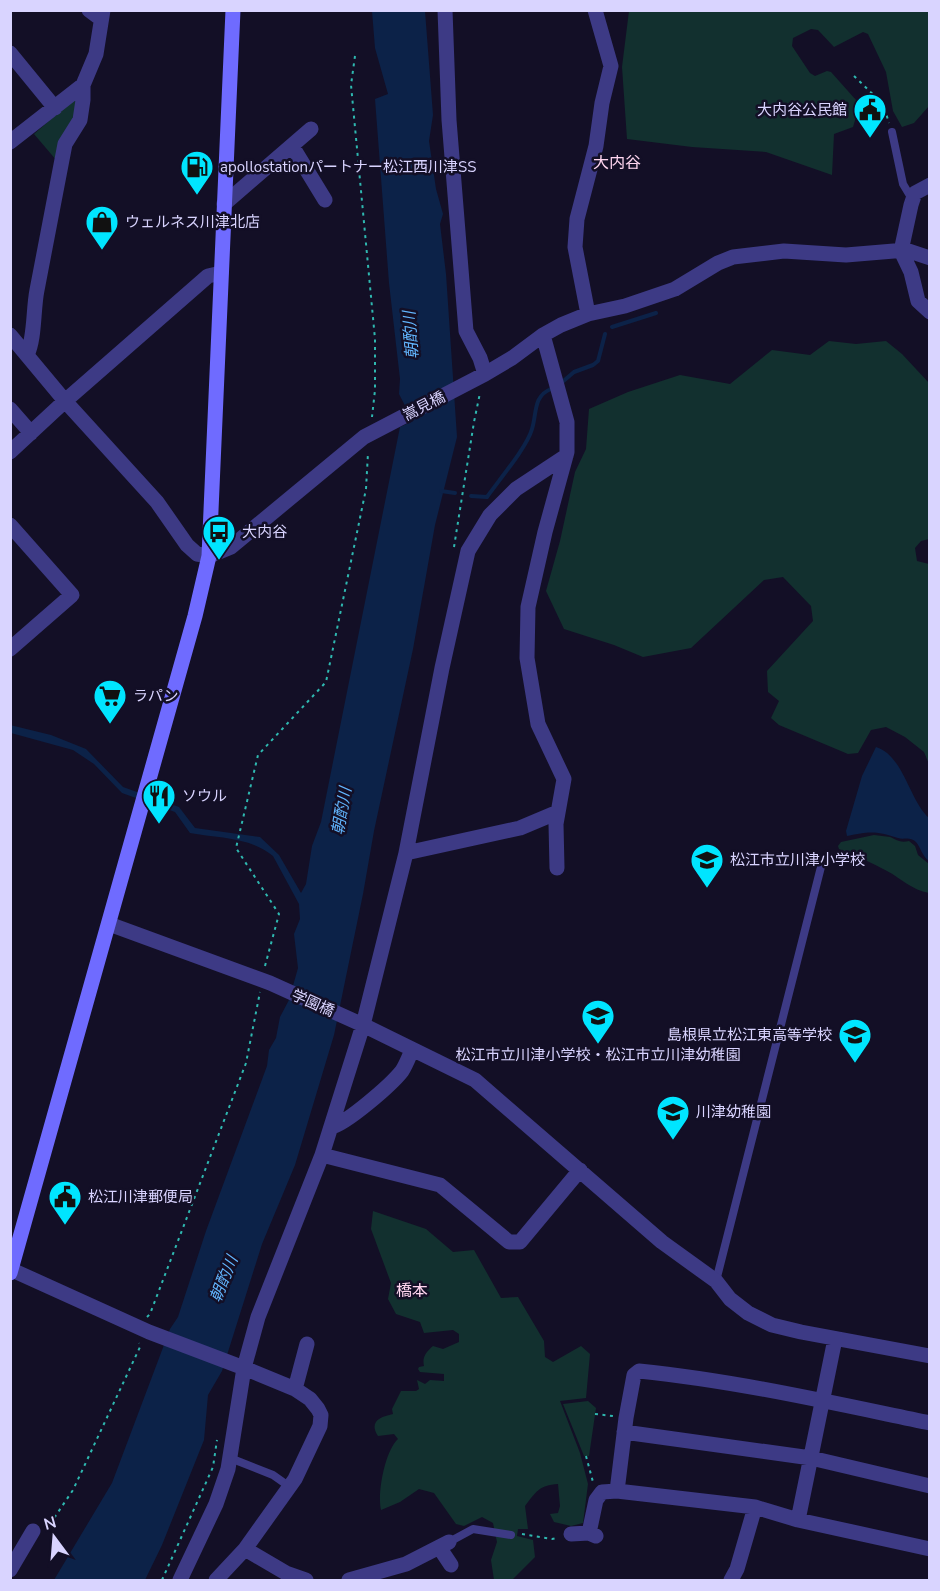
<svg xmlns="http://www.w3.org/2000/svg" width="940" height="1591" font-family="'Nunito Sans','Noto Sans JP',sans-serif">
<style>
.green{fill:#12302f}
.water{fill:#0c2248}
.lines{fill:none;stroke-linecap:round;stroke-linejoin:round}
.stream{stroke:#0c2248;stroke-width:4}
.path{stroke:#2fb8b0;stroke-width:2;stroke-dasharray:3 4.5;stroke-linecap:butt}
.lane{stroke:#3d3a85;stroke-width:8}
.street{stroke:#3d3a85;stroke-width:15}
.secondary{stroke:#6f6bff;stroke-width:15}
.labels{text-anchor:middle;dominant-baseline:central;stroke-width:5;stroke-linejoin:round;paint-order:stroke}
.poi-label{font-size:15px;fill:#d9d4ff;stroke:#130f26;text-anchor:start}
.street-label{font-size:15px;fill:#d9d4ff;stroke:#130f26}
.neighbourhood-label{font-size:16px;fill:#ffd6f0;stroke:#130f26}
.water-label{font-size:16px;font-style:italic;fill:#62b6ff;stroke:#130f26}
</style>
<rect width="100%" height="100%" fill="#130f26"/>
<path class="green" d="M629,11H929C930,21 927,68 929,74V106L914,123L902,127L893,111L886,72L868,34L863,32L834,47L818,30L811,29L793,38L792,46L810,73L815,76L827,71L831,72L864,109L856,117L853,127L834,134L832,175L766,152L692,147L627,139L622,67Z
M78,99V117L57,161L34,134L73,100Z
M829,341L856,344L886,341L902,354L929,383V539L921,541L915,548L917,561L929,564V764L924,752L905,737L886,727L871,730L858,753L848,754L779,725L771,718L779,701L768,692L767,671L813,621L811,606L783,577L764,580L691,648L643,657L614,645L564,629L546,591L560,541L575,472L586,449L589,409L628,392L680,375L730,384L772,350L810,355Z
M874,835C879,836 885,836 890,837C897,840 900,843 909,841L915,846L918,855L929,864V893C912,890 902,879 887,871C872,863 855,855 839,849L838,846L841,842Z
M373,1211L426,1229L453,1252L474,1250L501,1298L518,1297L544,1341L545,1357L553,1362L581,1346L590,1354L586,1398L560,1401L580,1453L588,1484L583,1523L571,1526L554,1522L550,1514L558,1513L560,1506L558,1484C539,1485 536,1492 525,1506L528,1529H518L517,1536L533,1540L535,1557L512,1580H494L491,1560L497,1542L493,1523L482,1517L464,1526L456,1524L434,1493L419,1489L400,1502L381,1510C377,1493 385,1451 398,1439L394,1434L378,1436C369,1422 379,1417 393,1414L392,1409L401,1391H416L419,1389L417,1380L425,1384L430,1380L444,1381V1374L420,1372L418,1369L419,1367L424,1366C422,1357 426,1352 433,1346L443,1349L459,1342V1334L453,1330L424,1333L420,1322L396,1314L388,1299L391,1283L371,1229Z
M588,1401L596,1408L589,1456H584L563,1404Z"/>
<path class="water" d="M372,11H425L433,115L429,141L436,189L443,214L440,224L446,274L457,437L435,525L413,649L374,831L363,894L334,1035L295,1165L262,1244L222,1371L208,1395L204,1440L162,1545L145,1580H54L112,1483L170,1329L178,1317L206,1231L267,1066L269,1050L276,1038L280,1017L289,1000L298,968L294,934L300,919L299,904L273,856C251,837 217,838 190,833L175,812L122,793L94,764L73,750L11,733L10,725L51,735L86,749L123,787L179,807L195,828L260,837L279,855L301,893L306,884L312,846L321,822L400,427L413,421L399,394L400,379L389,283L375,99L388,94L375,48Z
M876,747C904,756 909,800 929,818V861C922,856 921,848 916,842C910,836 904,840 898,838C876,831 870,831 847,836L846,831L862,776Z"/>
<g class="lines">
<path class="stream" d="M612,327L656,313
M560,384L574,372L593,365L598,361L605,334
M441,491L455,493
M471,496L487,497C499,480 527,447 532,429C537,413 533,396 551,389"/>
<path class="path" d="M355,56L351,85L375,339V390L372,417
M854,76L883,104L889,123
M454,547L474,422L480,393
M265,966L279,914L236,848L258,755L326,682L366,489L368,453
M147,1317L150,1314L246,1063L260,992
M595,1414L613,1416
M586,1456L593,1482
M46,1530L73,1490L140,1347L139,1343
M522,1534L552,1539L557,1538
M162,1580L213,1467L217,1440"/>
<path class="lane" d="M892,132L903,184L912,199
M716,1281L823,859
M230,1458L273,1475L290,1487
M449,1542L473,1529L511,1535"/>
<path class="street" d="M89,10L101,19
M445,10L449,120L466,331L480,358L485,374
M10,53L55,108
M10,142L83,85L96,54L103,10
M292,146L325,200
M930,185L915,193L911,205L901,251L911,272L918,301L930,312
M224,204L311,129
M588,314L575,247L577,219L596,146L602,103L611,66L595,10
M10,335L65,401L157,502L187,545L197,554L209,556L231,547L364,437L485,374L512,358L543,335L561,325L588,314L625,306L675,289L718,263L733,257L784,251L846,255L906,250L930,258
M543,335L567,422V452L545,532L528,607L527,658L538,724L564,779L556,824L557,868
M27,355C35,338 33,310 37,290L65,144L80,120L83,100V85
M10,409L31,433
M10,452L65,401L208,276L221,273
M10,525L72,595L10,649
M558,812L520,828L406,853L442,668L468,551L490,515L516,489L566,456
M109,924L270,983L363,1025L475,1080L662,1242L716,1281L730,1299L748,1313L772,1325L801,1332L930,1356
M331,1127C346,1124 391,1085 402,1071C406,1065 409,1057 412,1050
M322,1155L440,1185L509,1242H520L580,1170
M12,1270L149,1332L244,1368L295,1389L310,1399L318,1409L321,1415L320,1426L295,1479L245,1549L216,1580
M295,1389L307,1344
M930,1423C833,1403 737,1381 639,1371L634,1375L626,1418L617,1491L755,1507L798,1520L930,1549
M624,1432L811,1458L930,1486
M798,1520L835,1339
M589,1533L596,1500L602,1492L617,1491
M571,1534L589,1533L596,1536
M439,1547L451,1565
M245,1549L286,1573L306,1580
M10,1570L33,1531
M180,1580L216,1504L228,1469L244,1368L258,1317L322,1155L363,1025L406,853
M349,1580L406,1564L449,1542
M731,1580L737,1569L755,1507"/>
<path class="secondary" d="M10,1273L195,616L209,556L233,10"/>
</g>
<defs>
<g id="civic-pin" transform="scale(1.725)"><path d="M0 17L-7.5 6A9.5 9.5 0 1 1 7.5 6Z" fill="#00e5ff" stroke="#130f26"/><path d="M-.6-6.5H3V-4.5H.6V-3L4-1V1h2V6H-6V1h2V-1L-.6-3ZM-1.2 2.5V6h2.4V2.5Z" fill="#111"/></g>
<g id="fuel-pin" transform="scale(1.725)"><path d="M0 17L-7.5 6A9.5 9.5 0 1 1 7.5 6Z" fill="#00e5ff" stroke="#130f26"/><path d="M-5.5-6h7V0h2V4h1.3V-2.5L3-4.5l.8-.8L6-3V5H2.5V1h-1V6h-7ZM-4.2-4.7v3.2H.2V-4.7Z" fill="#111"/></g>
<g id="shop-pin" transform="scale(1.725)"><path d="M0 17L-7.5 6A9.5 9.5 0 1 1 7.5 6Z" fill="#00e5ff" stroke="#130f26"/><path d="M-5-2.5h2.3a2.7 3.5 0 0 1 5.4 0H5L5.5 6h-11ZM-1.5-2.5h3a1.5 2.3 0 0 0-3 0Z" fill="#111"/></g>
<g id="bus-pin" transform="scale(1.725)"><path d="M0 17L-7.5 6A9.5 9.5 0 1 1 7.5 6Z" fill="#00e5ff" stroke="#130f26"/><path d="M-5-6H5V4H4V6H2V4H-2V6H-4V4H-5ZM-3.5-4V0h7V-4ZM-3.5 1.2v1.5H-2V1.2ZM2 1.2v1.5H3.5V1.2Z" fill="#111"/></g>
<g id="supermarket-pin" transform="scale(1.725)"><path d="M0 17L-7.5 6A9.5 9.5 0 1 1 7.5 6Z" fill="#00e5ff" stroke="#130f26"/><path d="M-6-5.5h2.5l.6 2H6L4.5 2H-2.5L-4.4-4H-6ZM-1.5 3.2a1.3 1.3 0 1 0 .1 0ZM3 3.2a1.3 1.3 0 1 0 .1 0Z" fill="#111"/></g>
<g id="restaurant-pin" transform="scale(1.725)"><path d="M0 17L-7.5 6A9.5 9.5 0 1 1 7.5 6Z" fill="#00e5ff" stroke="#130f26"/><path d="M-5-6h1v4h1v-4h1v4h1v-4h1v5L-1.5 .5V6h-2V.5L-5-1ZM5-6V6H3V1.5H1.5Q1.5-4 5-6Z" fill="#111"/></g>
<g id="school-pin" transform="scale(1.725)"><path d="M0 17L-7.5 6A9.5 9.5 0 1 1 7.5 6Z" fill="#00e5ff" stroke="#130f26"/><path d="M0-5L7-2L0 1L-7-2ZM-4 1L0 2.5L4 1V4Q0 6-4 4Z" fill="#111"/></g>
</defs>
<g fill-rule="evenodd">
<use href="#civic-pin" x="870" y="110"/>
<use href="#fuel-pin" x="197" y="167"/>
<use href="#shop-pin" x="102" y="222"/>
<use href="#bus-pin" x="219" y="532"/>
<use href="#supermarket-pin" x="110" y="696"/>
<use href="#restaurant-pin" x="159" y="796"/>
<use href="#school-pin" x="707" y="860"/>
<use href="#school-pin" x="598" y="1016"/>
<use href="#school-pin" x="855" y="1035"/>
<use href="#school-pin" x="673" y="1112"/>
<use href="#civic-pin" x="65" y="1197"/>
</g>
<g class="labels">
<g class="poi-label">
<text x="847" y="110" text-anchor="end">大内谷公民館</text>
<text x="220" y="167">apollostationパートナー松江西川津SS</text>
<text x="125" y="222">ウェルネス川津北店</text>
<text x="242" y="532">大内谷</text>
<text x="133" y="696">ラパン</text>
<text x="182" y="796">ソウル</text>
<text x="730" y="860">松江市立川津小学校</text>
<text x="832" y="1035" text-anchor="end">島根県立松江東高等学校</text>
<text x="598" y="1055" text-anchor="middle">松江市立川津小学校・松江市立川津幼稚園</text>
<text x="696" y="1112">川津幼稚園</text>
<text x="88" y="1197">松江川津郵便局</text>
</g>
<g class="street-label">
<text transform="translate(424 406) rotate(-27)">嵩見橋</text>
<text transform="translate(313 1003) rotate(24)">学園橋</text>
</g>
<g class="neighbourhood-label">
<text x="617" y="163">大内谷</text>
<text x="412" y="1291">橋本</text>
</g>
<g class="water-label">
<text transform="translate(411 335) rotate(-94)">朝酌川</text>
<text transform="translate(342 811) rotate(-80)">朝酌川</text>
<text transform="translate(224 1279) rotate(-68)">朝酌川</text>
</g>
</g>
<rect width="940" height="1591" fill="none" stroke="#d9d4ff" stroke-width="24"/>
<g transform="translate(54 1537) rotate(344)" stroke="#130f26" stroke-width="4.5" paint-order="stroke">
<path d="M0-4.5L10 22L0 15L-10 22Z" fill="#d9d4ff"/>
<text y="-9" font-size="16" font-weight="bold" text-anchor="middle" fill="#d9d4ff">N</text>
</g>
</svg>
